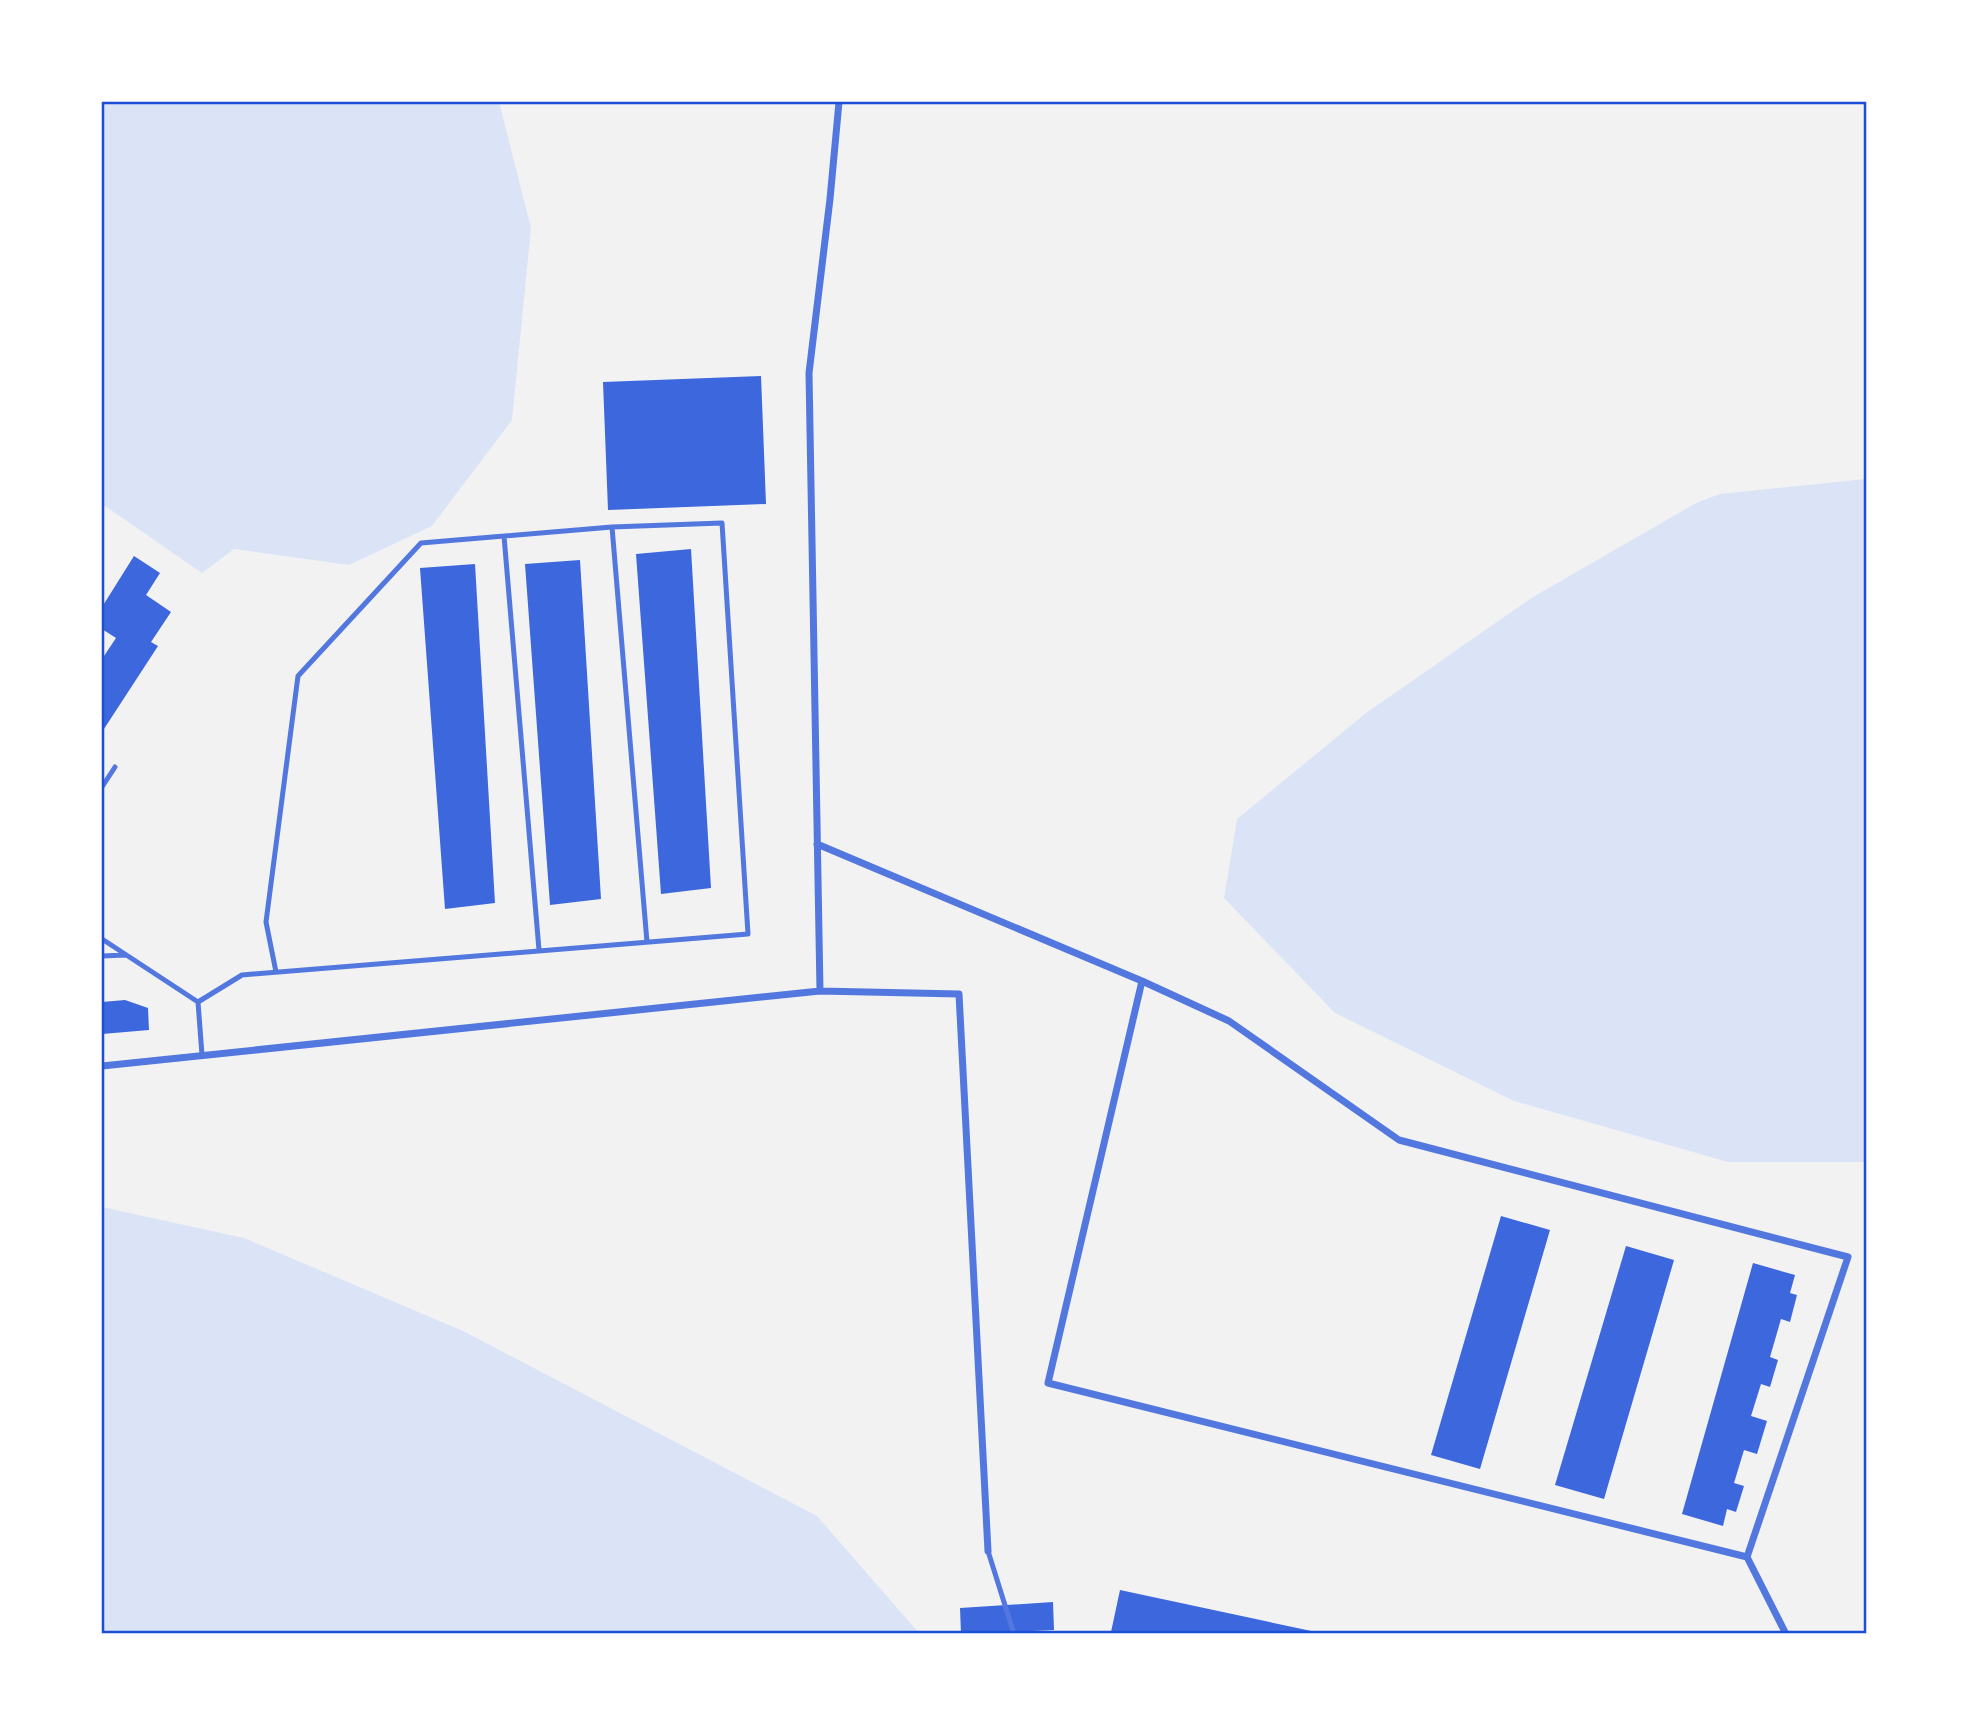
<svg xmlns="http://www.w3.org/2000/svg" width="1968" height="1735" font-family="'Noto Sans',sans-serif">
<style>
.green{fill:#dbe4f7}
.building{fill:#3d67dc}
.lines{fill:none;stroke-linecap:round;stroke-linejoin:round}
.service{stroke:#5277de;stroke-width:5}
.minor{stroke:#5277de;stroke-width:7}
.neatline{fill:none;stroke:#1d4ed8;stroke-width:2.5}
</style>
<rect width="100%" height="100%" fill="#f2f2f2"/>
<path class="green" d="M102,102H499L531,228L512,420L432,526L349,565L234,549L202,573L102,504Z
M1866,479V1162H1728L1514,1101L1335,1013L1224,898L1237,819L1366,713L1533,597L1696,503L1720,494Z
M102,1207L244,1238L463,1331L817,1516L919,1633H102Z"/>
<path class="building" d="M761,376L766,504L608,510L603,382Z
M691,549L711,888L661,894L636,554Z
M134,556L160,573L146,595L171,612L151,642L158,646L102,732V659L116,638L102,629V607Z
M580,560L601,899L550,905L525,564Z
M475,564L495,903L445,909L420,568Z
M125,1000L148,1008L149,1030L102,1034V1002Z
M1501,1216L1550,1230L1480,1469L1431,1455Z
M1626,1246L1674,1260L1604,1499L1555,1485Z
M1753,1263L1795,1275L1790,1293L1797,1295L1790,1322L1781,1319L1770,1357L1778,1360L1770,1387L1761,1384L1751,1416L1767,1421L1757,1454L1744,1450L1734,1483L1744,1486L1736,1512L1727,1509L1723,1526L1682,1514Z
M1120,1590L1316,1632V1634H1119L1111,1632Z
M1053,1602L1054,1630L961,1634L960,1608Z"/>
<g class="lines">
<path class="service" d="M612,527L647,942
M504,536L539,950
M102,787L115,767
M102,939L198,1002L202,1055
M102,956L126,955
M198,1002L242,975L748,934L722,523L612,527L421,543L298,676L266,922L276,972
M988,1551L1014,1634"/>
<path class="minor" d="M817,844L1142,981L1229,1021L1399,1140L1848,1257L1747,1557L1048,1383L1142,981
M820,991L809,373L830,199L839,102
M102,1066L820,991L959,994L988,1551
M1747,1557L1786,1634"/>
</g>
<rect width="1968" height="1735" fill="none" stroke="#ffffff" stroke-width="206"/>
<rect x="103" y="103" width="1762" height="1529" class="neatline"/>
</svg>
